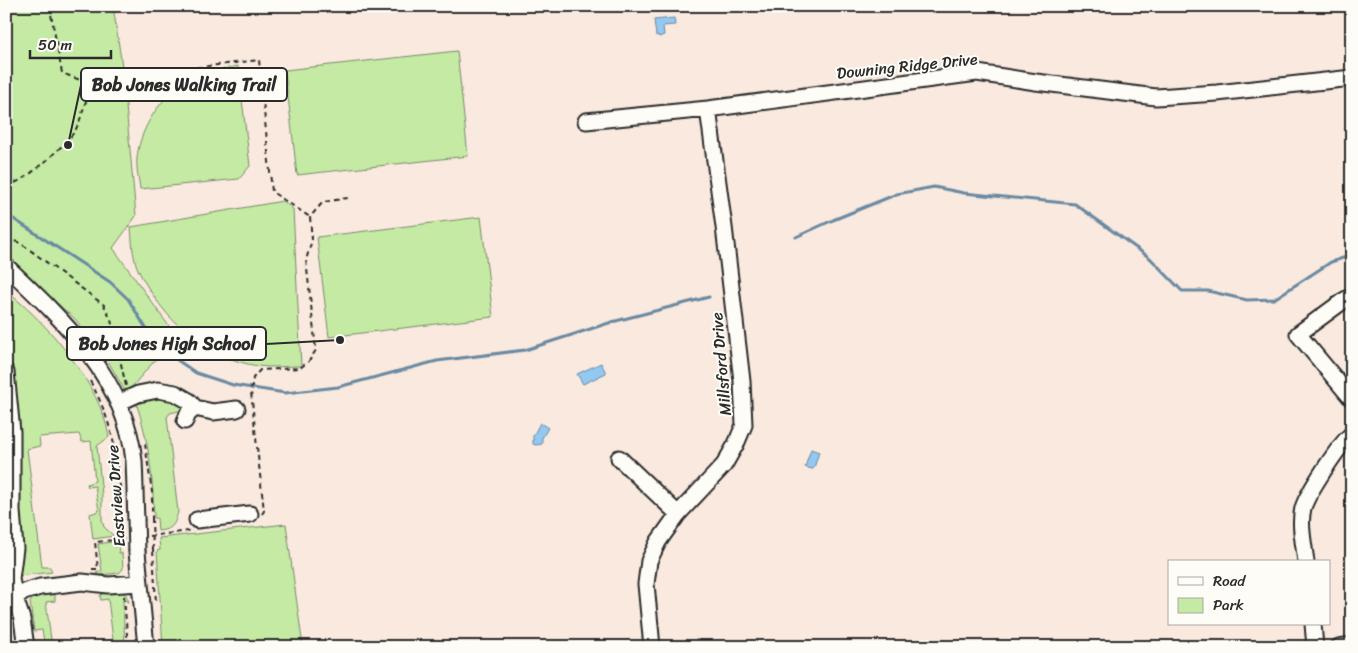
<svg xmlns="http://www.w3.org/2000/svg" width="1358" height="653" font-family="Sriracha,sans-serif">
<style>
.green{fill:#c4eaa4;stroke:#788a68}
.water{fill:#93c8f1;stroke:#6989a2}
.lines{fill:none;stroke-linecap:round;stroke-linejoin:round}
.stream{stroke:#6989a2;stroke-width:3}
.minor-casing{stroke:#2b2b2b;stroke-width:19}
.path{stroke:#2b2b2b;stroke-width:2;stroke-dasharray:5 4;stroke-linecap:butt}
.minor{stroke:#fdfcf7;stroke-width:15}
.minor-bridge-casing{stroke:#2b2b2b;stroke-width:19;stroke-linecap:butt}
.path-bridge{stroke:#2b2b2b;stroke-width:2;stroke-dasharray:5 4;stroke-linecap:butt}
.minor-bridge{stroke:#fdfcf7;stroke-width:15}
.labels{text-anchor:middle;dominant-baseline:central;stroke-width:4;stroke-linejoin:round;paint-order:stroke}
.street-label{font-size:16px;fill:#2b2b2b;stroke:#fdfcf7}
.leader{fill:none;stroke:#2b2b2b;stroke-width:2}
.callout-dot{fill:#2b2b2b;stroke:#fdfcf7;stroke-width:2}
.callout{fill:#fdfcf7;stroke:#2b2b2b;stroke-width:2}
.callout-label{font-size:18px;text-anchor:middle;font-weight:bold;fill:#2b2b2b}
</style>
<rect width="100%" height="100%" fill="#f9e9de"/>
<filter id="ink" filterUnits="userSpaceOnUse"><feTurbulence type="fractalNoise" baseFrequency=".02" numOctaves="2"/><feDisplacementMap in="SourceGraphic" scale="10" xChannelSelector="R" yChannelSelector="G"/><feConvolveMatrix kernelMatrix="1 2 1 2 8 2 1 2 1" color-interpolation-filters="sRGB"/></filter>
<g filter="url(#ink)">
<path class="green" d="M6,6H113L123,73L136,216L113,248L176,336L130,389L125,391L104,354L75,319L6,258Z
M457,51L468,156L297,175L285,70Z
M238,66L250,166L239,179L140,189C139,179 136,169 137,158C140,125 166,89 196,76C210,71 224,69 238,66Z
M283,201L293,209L301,366C287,366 272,368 258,366C213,359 175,330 151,292C145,283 138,272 135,261C132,250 132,238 131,227Z
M481,217L493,317L329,337L317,237Z
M6,291C47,322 101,385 109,437L97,446L102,495V520L104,527L114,536L93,539L90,514L99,511L95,486L88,487L87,484L95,481L91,441L82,442L79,434L39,437L40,446L27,449L42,567H50L52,572L18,576L12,388L6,361Z
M164,395L183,404L188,409L170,413L167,417L178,512C174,526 173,529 158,531L157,518H154C153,478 149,441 136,402Z
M286,524L303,647H163L157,551L160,550L159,538Z
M117,541L113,545L115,547L118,544L119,553H122L123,569L119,573L99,575L96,573L102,571L98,544Z
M122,592L126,595L129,602H128L126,599L123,600L125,647H114L113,644H105V642L113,640L108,599L101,600L100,596L102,594Z
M51,594L55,595V601L46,602L52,647H45L42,630L34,631L30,602L35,596Z"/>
<path class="water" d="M674,18L675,25L663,26L664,35L659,37L658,35L656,36L654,20Z
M601,363L606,373L583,384L577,374Z
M540,423L548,428L542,438V444L536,445L533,444V436Z
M811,449L819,452L814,468L812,469L805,467Z"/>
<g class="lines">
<path class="stream" d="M6,215L9,216L110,282L128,299L157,346L196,373L233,385L285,393L338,387L437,361L525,350L612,322L709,297
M796,237L833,220L897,194L934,187L964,193L1075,204L1150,258L1182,291H1208L1247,300L1274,299L1331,262L1352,255"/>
<g class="minor-casing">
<path id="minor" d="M586,121L708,109L977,73L1036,82L1156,97L1217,93L1352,78
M6,266C63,320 126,379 134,461C135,480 135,500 136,519
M1352,296L1343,301L1298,334L1352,399
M6,372L12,432V511L15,548L11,579L14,595L40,587L82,582L108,585L140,583
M118,403L138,394L158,390L175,393L189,401L195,408L213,412L237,409
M185,421L188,414L195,408
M619,458L678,514
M197,520L250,514
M137,552L146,647
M1306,562C1304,545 1299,525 1303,508C1307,494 1340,443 1352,434
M6,596L14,595L22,619L26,647
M1313,624L1315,647
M652,647L646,584L649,561L658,542L678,514L724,465L736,444L744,425L742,381L724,227L708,109
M1339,647L1352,645"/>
</g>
<path class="path" d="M52,6L51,14L62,73L93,85L118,77L259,60L272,192L310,217
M6,183C9,183 12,184 14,183C27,180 70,141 76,129C83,115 85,99 93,85
M6,239L18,242L26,247L104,305L111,320L126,386
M90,381C112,420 119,459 121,503
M145,444L152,492V518
M262,514L264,511L251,392L253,378L260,370L300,368L309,361L316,350L306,260L312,240L310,217L323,202L348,198
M149,536L189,531
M153,550L156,603
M92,569H98L95,542L125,539
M124,596L128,647"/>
<use href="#minor" class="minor"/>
<g class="minor-bridge-casing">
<path id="minor-bridge" d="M136,519L137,552"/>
</g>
<path class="path-bridge" d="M152,518L153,550"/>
<use href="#minor-bridge" class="minor-bridge"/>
</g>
</g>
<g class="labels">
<g class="street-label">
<text transform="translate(907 66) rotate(-6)">Downing Ridge Drive</text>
<text transform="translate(721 364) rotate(-95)">Millsford Drive</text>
<text transform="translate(116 496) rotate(-94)">Eastview Drive</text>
</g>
</g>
<path class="leader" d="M68 145L81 85M340 340L266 344"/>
<g class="callout-dot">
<circle cx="68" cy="145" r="5"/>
<circle cx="340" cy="340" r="5"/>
</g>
<g class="callout">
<rect x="81" y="68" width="206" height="33" rx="5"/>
<rect x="67" y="327" width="199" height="33" rx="5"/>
</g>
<g class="callout-label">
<text x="184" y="91">Bob Jones Walking Trail</text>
<text x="167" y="350">Bob Jones High School</text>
</g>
<rect width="1358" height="653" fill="none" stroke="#fdfcf7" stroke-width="25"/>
<rect x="12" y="12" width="1333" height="628" fill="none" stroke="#2b2b2b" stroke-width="2" filter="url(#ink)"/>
<rect x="1168" y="560" width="162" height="65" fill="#fdfcf7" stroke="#a9a8a5"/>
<rect x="1178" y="577" width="25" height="8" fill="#fdfcf7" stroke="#a9a8a5"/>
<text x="1213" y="586" font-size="15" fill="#2b2b2b">Road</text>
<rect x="1178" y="598" width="25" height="15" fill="#c4eaa4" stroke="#a9a8a5"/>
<text x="1213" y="610" font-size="15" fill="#2b2b2b">Park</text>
<path d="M30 50v8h81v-8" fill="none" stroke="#2b2b2b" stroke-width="2.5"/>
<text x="38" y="50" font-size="15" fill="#2b2b2b" stroke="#fdfcf7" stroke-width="4" paint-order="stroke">50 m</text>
</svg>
